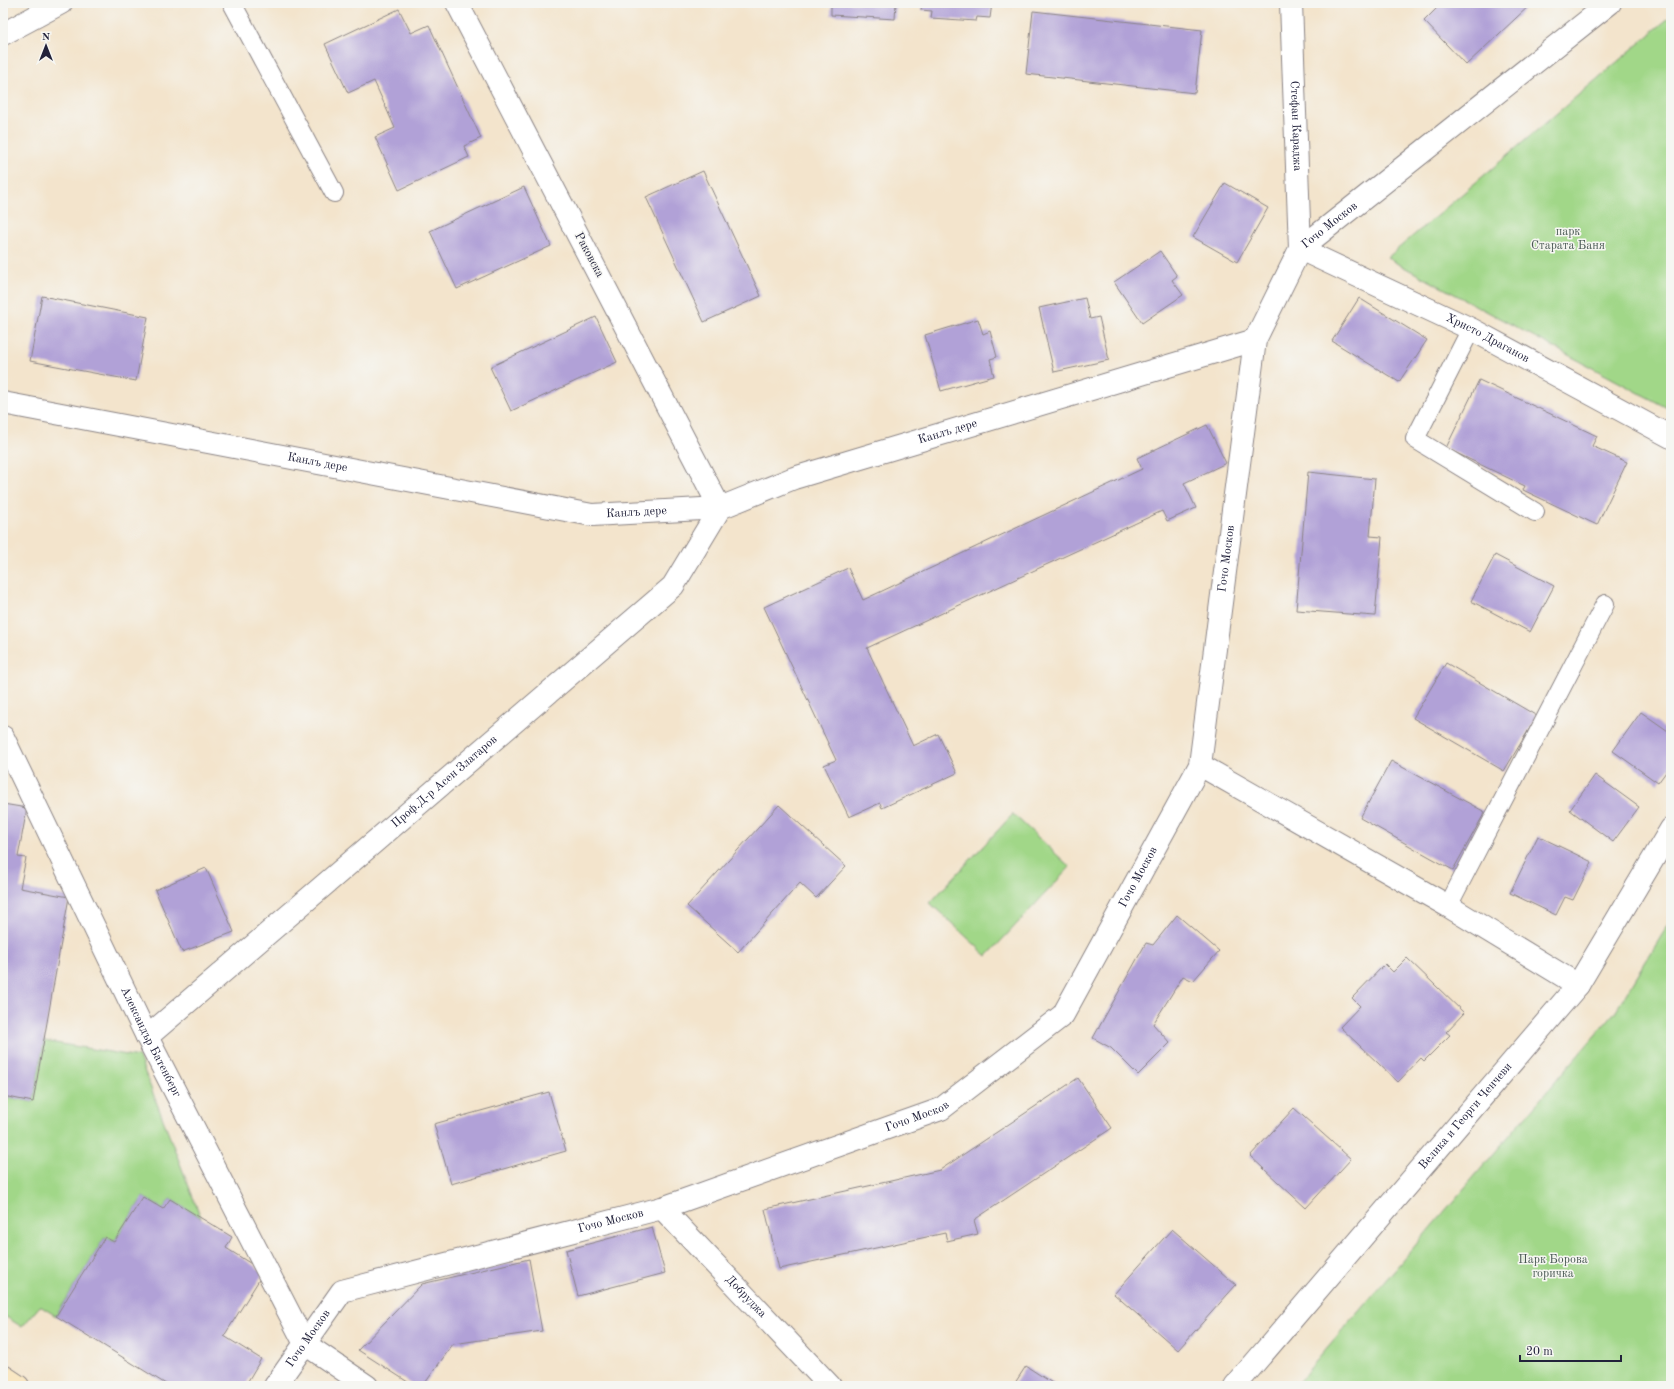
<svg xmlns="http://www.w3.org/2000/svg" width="1674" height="1389" font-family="'Old Standard TT',serif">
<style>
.green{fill:#a1d788;stroke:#627c62}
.building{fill:#b1a1d7}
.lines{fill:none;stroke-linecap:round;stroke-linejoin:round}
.lane-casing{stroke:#8a8384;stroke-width:20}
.street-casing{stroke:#8a8384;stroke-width:24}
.secondary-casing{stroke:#8a8384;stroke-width:24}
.lane{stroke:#fff;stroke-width:18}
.street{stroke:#fff;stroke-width:22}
.secondary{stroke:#f9e7c3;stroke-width:22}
.labels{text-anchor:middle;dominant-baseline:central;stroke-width:3;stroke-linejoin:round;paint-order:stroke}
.street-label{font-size:12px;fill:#22223b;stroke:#f6f6f2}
.park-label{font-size:12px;fill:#485852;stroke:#f6f6f2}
</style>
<rect width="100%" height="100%" fill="#f6f6f2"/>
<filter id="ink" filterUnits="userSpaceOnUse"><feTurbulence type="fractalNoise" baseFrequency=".025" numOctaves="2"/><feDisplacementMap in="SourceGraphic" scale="8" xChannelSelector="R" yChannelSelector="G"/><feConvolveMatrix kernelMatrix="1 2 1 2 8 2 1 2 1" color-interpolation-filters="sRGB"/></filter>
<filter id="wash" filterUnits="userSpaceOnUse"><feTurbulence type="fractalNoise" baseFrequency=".012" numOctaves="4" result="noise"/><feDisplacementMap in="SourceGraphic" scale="16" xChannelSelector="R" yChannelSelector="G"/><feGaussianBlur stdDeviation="0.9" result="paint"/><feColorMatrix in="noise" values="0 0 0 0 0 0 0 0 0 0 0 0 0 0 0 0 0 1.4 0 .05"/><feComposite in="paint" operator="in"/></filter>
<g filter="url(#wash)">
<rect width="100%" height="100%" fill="#f3e4cc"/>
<path class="green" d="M1671,16V410L1387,258Z
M1013,814L1070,867L987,956L930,903Z
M1671,920V1386H1295L1615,1012Z
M44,1041L139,1057L201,1218L170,1199L163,1209L143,1197L114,1242L105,1237L56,1316L40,1306L22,1327L3,1315V1096L33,1102Z"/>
<g id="blocks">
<path class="building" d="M831,3H896L895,19L831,15Z
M922,3H992L990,18L977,17L976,21L931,18L932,11L921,10Z
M1442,3H1532L1466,65L1424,21Z
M399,9L411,33L429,25L481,138L464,146L469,157L399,190L375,137L395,128L374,81L348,93L325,44Z
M1033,11L1202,30L1195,93L1026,74Z
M703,171L761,296L704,322L646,197Z
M1225,183L1268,208L1237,262L1193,237Z
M524,187L551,246L457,289L430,231Z
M1160,251L1177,276L1172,280L1183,295L1142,323L1114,282Z
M42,296L148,317L136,381L30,361Z
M1085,298L1090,319L1099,317L1109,360L1054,372L1039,308Z
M1359,298L1427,340L1399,382L1332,341Z
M596,317L617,362L511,411L490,367Z
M978,319L983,334L990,331L997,357L990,359L994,376L941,391L925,335Z
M1479,380L1597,436L1592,446L1627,462L1597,525L1523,490L1525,486L1446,448Z
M1207,425L1226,463L1184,483L1196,508L1167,521L1162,511L867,648L913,746L938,734L957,773L882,808L880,803L849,817L824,765L836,760L764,607L848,568L863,600L1142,469L1137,458Z
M1308,472L1375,479L1370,536L1382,537L1375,616L1296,610Z
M1495,555L1554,586L1530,632L1471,601Z
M1446,663L1537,716L1504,771L1413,718Z
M1641,712L1671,733V765L1658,783L1613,751Z
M1391,761L1485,812L1453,870L1360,818Z
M1595,775L1639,807L1613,842L1570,810Z
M3,804L27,808L18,857L26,858L20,888L69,897L33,1102L3,1096Z
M779,805L846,866L816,898L800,883L738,952L687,906Z
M1538,836L1592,862L1573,900L1565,897L1556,915L1510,893Z
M206,868L234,932L182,952L155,890Z
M1177,915L1219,951L1193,981L1183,976L1153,1024L1170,1043L1138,1075L1111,1048L1093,1038L1146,943L1153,945Z
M1407,958L1464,1013L1446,1032L1450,1035L1424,1061L1421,1058L1398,1082L1340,1027L1360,1006L1352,998L1385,964L1393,972Z
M1078,1078L1112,1128L974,1220L978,1234L947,1241L945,1233L779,1269L765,1209L940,1170Z
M549,1092L566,1151L451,1184L434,1124Z
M1294,1108L1351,1159L1306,1208L1250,1156Z
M143,1197L163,1209L170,1199L232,1237L226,1248L264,1272L224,1336L261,1359L245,1386H169L56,1316L105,1237L114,1242Z
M652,1227L665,1273L578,1296L566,1250Z
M1172,1229L1236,1285L1178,1350L1114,1294Z
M529,1259L542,1331L453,1344L423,1386H414L358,1350L422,1284Z
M1026,1366L1057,1386H1013Z"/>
</g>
</g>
<g filter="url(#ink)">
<use href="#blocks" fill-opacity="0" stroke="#8a8384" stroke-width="1"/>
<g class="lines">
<g class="lane-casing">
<path id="lane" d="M232,3L334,193
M1471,329L1415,439L1535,512
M1448,906L1605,604"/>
</g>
<g class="street-casing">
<g id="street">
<path id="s1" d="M1291,3L1300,249L1471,329L1671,437"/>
<path d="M3,34L61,3"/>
<path id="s2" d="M3,403L592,515L720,508L794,478L1255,340"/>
<path id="s3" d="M3,737L147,1037L305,1344L367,1386"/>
<path d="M1200,765L1448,906L1578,985"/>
<path id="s4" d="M147,1037L673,586L720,508L457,3"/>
<path id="s5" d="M662,1208L830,1386"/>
<path id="s6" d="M275,1386L342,1291L662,1208L941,1109L1063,1015L1200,765L1255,340L1300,249L1610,3"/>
<path id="s7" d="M1235,1386L1578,985L1671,829"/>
</g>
</g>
<g class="secondary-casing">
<path id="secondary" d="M3,1376L18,1386"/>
</g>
<use href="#lane" class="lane"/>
<use href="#street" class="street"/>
<use href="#secondary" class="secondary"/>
</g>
</g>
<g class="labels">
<g class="street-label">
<text stroke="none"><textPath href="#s1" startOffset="123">Стефан Караджа</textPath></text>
<text stroke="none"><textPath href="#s6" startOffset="1750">Гочо Москов</textPath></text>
<text transform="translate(589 255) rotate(62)">Раковска</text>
<text stroke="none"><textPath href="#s1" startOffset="454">Христо Драганов</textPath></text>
<text stroke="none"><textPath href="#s2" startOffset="968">Канлъ дере</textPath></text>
<text stroke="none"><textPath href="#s2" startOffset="320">Канлъ дере</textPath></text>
<text stroke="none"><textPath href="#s2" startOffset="644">Канлъ дере</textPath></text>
<text stroke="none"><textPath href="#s6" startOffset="1390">Гочо Москов</textPath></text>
<text stroke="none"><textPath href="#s4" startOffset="392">Проф.Д-р Асен Златаров</textPath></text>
<text stroke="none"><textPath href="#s6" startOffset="1054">Гочо Москов</textPath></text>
<text stroke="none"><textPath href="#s3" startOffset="339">Александър Батенберг</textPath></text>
<text stroke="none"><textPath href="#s6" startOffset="718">Гочо Москов</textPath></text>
<text stroke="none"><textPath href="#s7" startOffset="355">Велика и Георги Ченчеви</textPath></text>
<text stroke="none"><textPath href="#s6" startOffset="394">Гочо Москов</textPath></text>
<text stroke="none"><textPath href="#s5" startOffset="122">Добруджа</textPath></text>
<text stroke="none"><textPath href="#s6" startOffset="58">Гочо Москов</textPath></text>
</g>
<g class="park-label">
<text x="1568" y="232">парк<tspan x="1568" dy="14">Старата Баня</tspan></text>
<text x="1553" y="1260">Парк Борова<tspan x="1553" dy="14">горичка</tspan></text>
</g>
</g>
<rect width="1674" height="1389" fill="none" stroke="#f6f6f2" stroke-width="16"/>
<g transform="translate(46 46)" stroke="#f6f6f2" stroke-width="3" paint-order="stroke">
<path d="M0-3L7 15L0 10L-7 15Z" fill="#22223b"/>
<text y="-6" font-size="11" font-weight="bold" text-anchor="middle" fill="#22223b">N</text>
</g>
<path d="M1520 1355v6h101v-6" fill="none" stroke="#22223b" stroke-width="2"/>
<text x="1526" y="1355" font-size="12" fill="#22223b" stroke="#f6f6f2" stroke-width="3" paint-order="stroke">20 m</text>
</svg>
